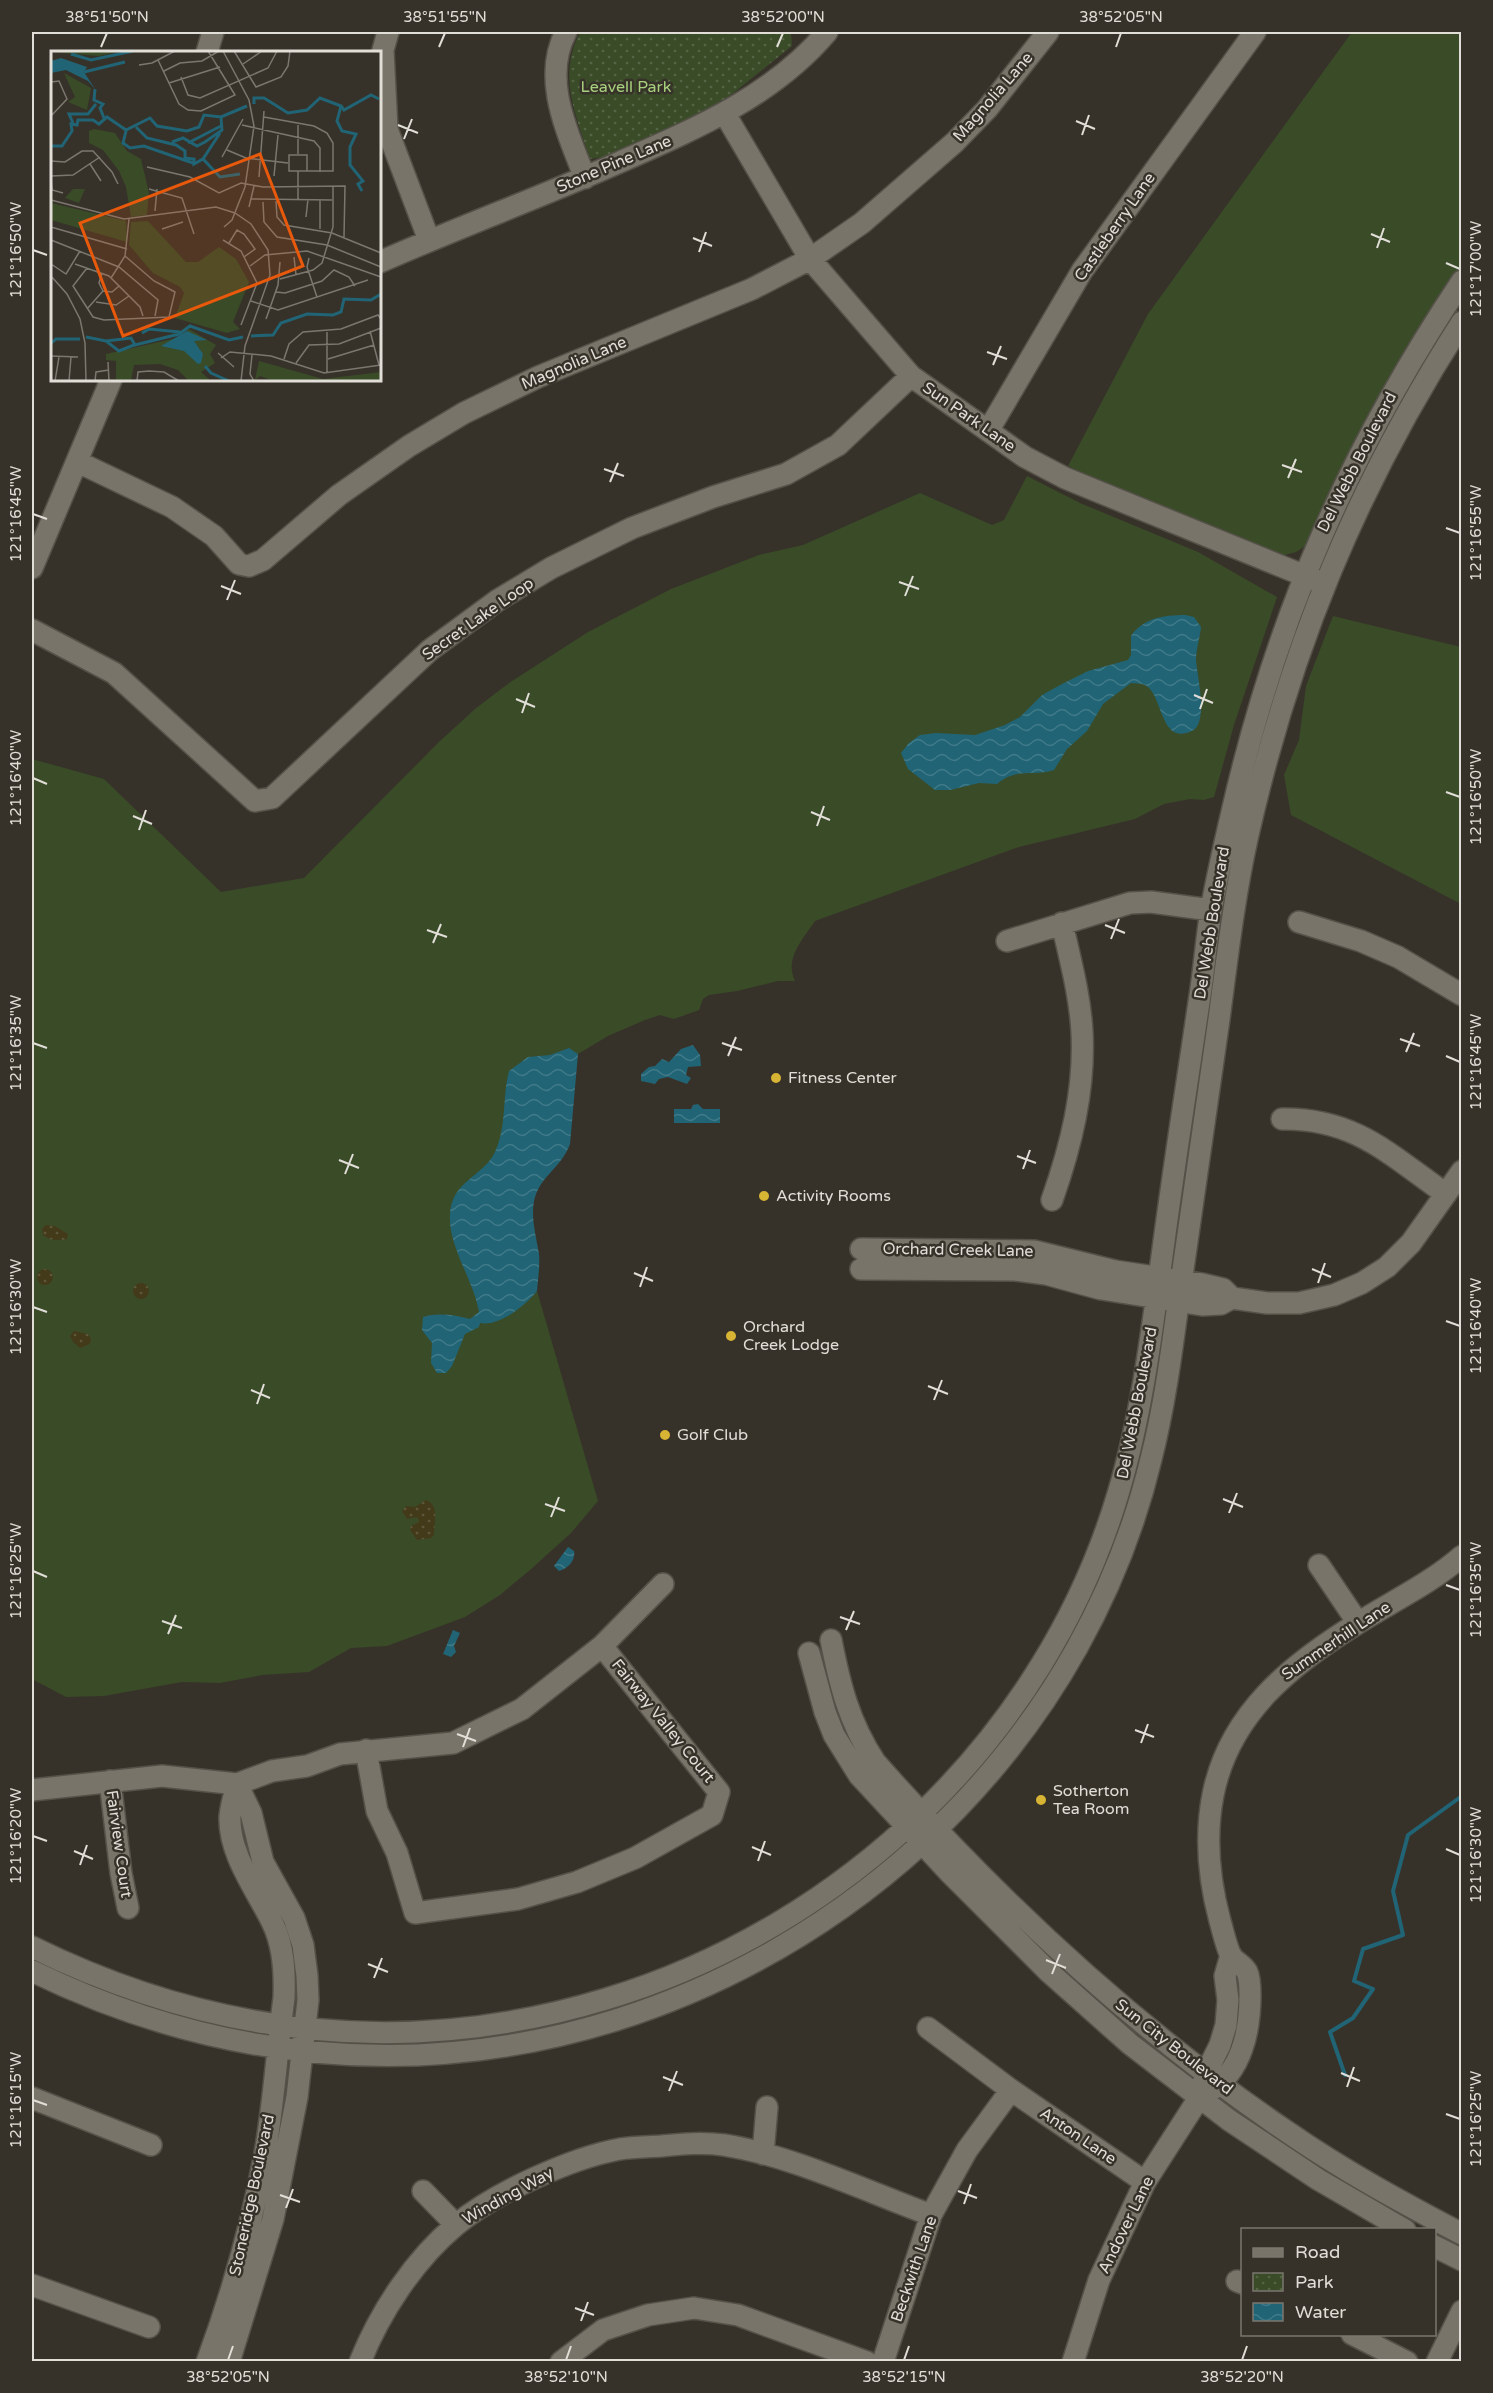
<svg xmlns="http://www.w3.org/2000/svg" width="1493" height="2393" font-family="'Varela Round',sans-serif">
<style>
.grass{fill:#3a4b28}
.sand{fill:url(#sand-dots)}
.park{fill:url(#park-dots)}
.water{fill:url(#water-waves)}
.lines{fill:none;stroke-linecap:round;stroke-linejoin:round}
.stream{stroke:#206475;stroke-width:4}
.minor-casing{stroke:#555149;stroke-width:24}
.minor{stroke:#797469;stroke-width:21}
.ticks{fill:none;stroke:#e1ded8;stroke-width:2}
.poi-dot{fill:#d8b434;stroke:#373229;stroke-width:2}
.labels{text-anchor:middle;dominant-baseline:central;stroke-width:5;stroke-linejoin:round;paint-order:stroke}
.park-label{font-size:16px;fill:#a7d17d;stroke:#373229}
.street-label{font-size:16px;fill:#e1ded8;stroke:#373229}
.poi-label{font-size:16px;fill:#e1ded8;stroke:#373229;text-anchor:start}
.inset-river{fill:none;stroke:#206475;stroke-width:3}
.inset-road{fill:none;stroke:#7b776f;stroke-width:1.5}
.view{fill:#e8590c;fill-opacity:0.15;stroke:#e8590c;stroke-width:3}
.inset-edge{fill:none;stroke:#e1ded8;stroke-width:3}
.neatline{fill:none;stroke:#e1ded8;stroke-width:2}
.ticks-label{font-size:15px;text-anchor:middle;fill:#e1ded8}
</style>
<defs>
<pattern id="sand-dots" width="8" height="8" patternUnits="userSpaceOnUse" patternTransform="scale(1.5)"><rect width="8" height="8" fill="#433a1a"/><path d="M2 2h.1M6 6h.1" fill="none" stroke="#5e563b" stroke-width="1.8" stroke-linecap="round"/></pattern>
<pattern id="park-dots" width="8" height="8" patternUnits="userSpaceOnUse" patternTransform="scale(1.5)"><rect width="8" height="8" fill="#3a4b28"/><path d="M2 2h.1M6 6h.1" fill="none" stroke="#566446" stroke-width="1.8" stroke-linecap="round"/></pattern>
<pattern id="water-waves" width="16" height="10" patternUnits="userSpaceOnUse" patternTransform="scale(1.5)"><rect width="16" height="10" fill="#206475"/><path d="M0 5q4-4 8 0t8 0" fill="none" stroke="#407a88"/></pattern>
</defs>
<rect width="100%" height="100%" fill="#373229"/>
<path class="grass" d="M1352,32H1461V269L1410,347L1310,543L1296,552L1281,556L1113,488L1068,466L1148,314Z
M1027,476L1080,503L1198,552L1277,597L1234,725L1214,797L1204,800L1190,799L1164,804L1135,819L1019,847L815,921C803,939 784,959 795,981H778L737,991L709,995L703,999L699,1010L674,1019L660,1015L645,1020L608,1036L578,1054L516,1193L537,1291L598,1501L571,1533L530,1570L500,1595L465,1617L387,1646L351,1648L309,1672L262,1675L220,1683L182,1682L104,1696L66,1697L32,1679V759L104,779L221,892L304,878L439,742L475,709L509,683L588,632L671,589L759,555L803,545L920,493L992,525L1004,520Z
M1333,616L1461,647V904L1291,815L1284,775L1299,740L1306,686Z"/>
<path class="sand" d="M46,1225L55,1226L68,1234L67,1239C57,1241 51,1241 43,1235L42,1229Z
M37 1277a8 8 0 1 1 16 0a8 8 0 1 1-16 0Z
M133 1291a8 8 0 1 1 16 0a8 8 0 1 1-16 0Z
M74,1331L88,1334L91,1339L90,1344L80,1348L73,1342L70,1336Z
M426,1500C440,1505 434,1523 434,1535L431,1538L417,1540L410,1530L411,1526L419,1522L417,1517L407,1519L402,1511L406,1506L415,1507Z"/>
<path class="park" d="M580,32H791L792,46L731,95L694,117L608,156L590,159C576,115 557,77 580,32Z"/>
<path class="water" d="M1185,615L1194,617L1201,627C1200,638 1196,649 1196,660C1197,675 1209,723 1192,731C1159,746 1164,695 1145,685C1141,683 1134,684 1131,683L1103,704L1087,731L1067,749L1054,770C1032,777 1017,767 997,784L979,783L950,790H935L908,769L901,753L909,743L920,735L936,733L975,735L1005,725L1020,717L1042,695L1062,684L1088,671L1128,660L1131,655V636C1143,618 1164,615 1185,615Z
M693,1045L700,1055L701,1066L688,1067L686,1075L691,1078L687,1084L668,1077L659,1079L655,1084L641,1081V1074L649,1067L655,1066L662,1059L669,1062L681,1049Z
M569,1048L578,1054L570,1144C562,1166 544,1174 536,1194C529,1213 536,1235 539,1254C540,1266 538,1279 537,1291C526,1305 499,1327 480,1323L479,1327L465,1334L452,1366L446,1373H437L431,1363L432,1343L422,1330L423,1317C437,1312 456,1315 470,1319L479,1312C474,1281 448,1246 450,1215C451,1181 483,1177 495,1152C507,1126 502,1098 509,1071L528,1057L550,1055Z
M698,1104L703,1109H720V1123H674V1109H691L693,1105Z
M568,1547L574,1551C576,1561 567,1569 559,1571L554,1566Z
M453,1630L460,1633L454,1646L456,1652L451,1657L443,1654Z"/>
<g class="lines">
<path class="stream" d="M1345,2075L1330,2032L1353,2018L1373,1989L1354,1981L1363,1949L1403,1935L1393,1891L1408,1835L1462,1796"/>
<g class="minor-casing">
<path id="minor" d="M388,32L383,50L387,129L429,240
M566,32C541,79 568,133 585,178
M207,52L213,32
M725,114L810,259L911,376L1025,457L1065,478L1315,580
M380,262C459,227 541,197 620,162C695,129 773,96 827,32
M988,431L1082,271L1255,32
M78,462L172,507L214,536L239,564L249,566L263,560L339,495L409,446L464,413L538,377L752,289L810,259L862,223L955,142L987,109L1048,32
M32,568L111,380
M32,630L114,673L255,801L272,798L430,650L498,600L551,568L632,528L713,497L786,474L838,445L911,376
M1299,922L1361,941L1398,957L1462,995
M1007,941L1130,903L1151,902L1211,910
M1282,1119C1355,1118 1390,1155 1446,1194
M1052,1200C1071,1146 1085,1090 1082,1032C1080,995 1070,959 1062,923
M861,1249L1034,1251L1115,1271L1202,1284L1223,1289L1232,1298L1267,1303H1299L1334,1295L1362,1283L1387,1267L1411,1243L1462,1171
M861,1269L1015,1270L1046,1274L1101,1289L1202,1305L1221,1304L1232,1298
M1319,1565L1358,1623
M831,1640C840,1686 849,1722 875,1762C998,1901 1135,2029 1289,2133C1344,2171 1403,2203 1462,2234
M809,1653L825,1712L834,1735L859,1775L950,1873L1049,1972L1130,2044L1229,2120L1319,2180L1405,2230
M366,1750L377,1811L397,1853L415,1913L518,1899L577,1882L635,1858L712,1815L719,1792L602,1646
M110,1781L121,1873L128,1908
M32,1790L162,1776L237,1784L272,1771L307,1766L340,1754L453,1743L522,1709L602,1646L663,1584
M32,1947C215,2037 409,2059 606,1999C845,1927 1046,1736 1118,1494C1142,1414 1152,1331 1163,1249C1174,1166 1187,1084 1199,1002C1204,972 1206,941 1211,911C1217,876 1225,842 1233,808C1278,612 1351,448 1462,281
M32,1971C217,2061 418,2082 616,2020C876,1938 1087,1726 1151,1459C1164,1408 1171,1356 1178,1304C1192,1209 1205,1114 1219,1019C1227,959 1234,898 1247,839C1290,648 1356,487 1462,322
M928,2028L1011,2090L1145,2182
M1210,2091C1242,2071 1250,2030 1250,1995C1250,1988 1250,1978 1247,1972C1244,1965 1235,1962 1231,1956C1226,1946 1223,1931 1220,1921C1209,1880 1205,1836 1213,1795C1229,1713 1292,1664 1358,1623C1393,1601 1431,1583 1462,1556
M32,2098L151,2145
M763,2154L767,2107
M423,2191L456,2225
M1434,2246L1462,2260
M1237,2281L1242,2283
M32,2285L149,2327
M1352,2334L1407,2362
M207,2362C232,2294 252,2224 265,2153C274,2102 277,2049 284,1998C285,1973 284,1947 273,1924C258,1892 228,1854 230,1816C231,1806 234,1795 237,1784
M229,2362L273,2219L297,2097L308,2000L307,1976L303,1945L294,1918L263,1862L251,1813L237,1784
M360,2362C380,2312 414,2260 456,2225C494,2193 571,2158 620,2149C633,2147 647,2147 661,2146C682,2144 703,2142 724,2145C790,2155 868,2192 931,2215
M561,2362L603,2330L648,2315L694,2308L738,2315L867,2362
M883,2362L931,2215L967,2150L1011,2090
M1073,2362L1099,2280L1145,2182L1199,2098L1206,2073L1220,2045L1226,2025L1228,2000L1225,1976L1231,1955
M1437,2362L1462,2311"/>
</g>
<use href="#minor" class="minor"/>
</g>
<path class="ticks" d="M101,47L107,33M439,47L445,33M777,47L783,33M1116,47L1121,33M1076,121L1095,129M398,125L418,133M1082,135L1089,115M404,139L412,119M1371,234L1390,242M693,238L712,246M1377,248L1384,228M33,250L47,255M699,252L706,232M1446,263L1460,269M987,352L1007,359M993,365L1001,346M1282,465L1302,472M604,469L624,476M1288,478L1296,459M610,482L618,463M33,514L47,519M1446,528L1460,533M899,582L919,589M221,586L241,594M905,596L913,576M227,600L235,580M1194,695L1213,703M516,699L535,707M1200,709L1207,689M522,713L529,693M33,778L47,784M1446,792L1460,797M811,812L830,820M133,816L152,824M817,826L824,806M139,830L146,810M1105,925L1125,933M427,930L447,937M1111,939L1119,919M433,943L441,924M1400,1039L1420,1046M33,1043L47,1048M722,1043L742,1050M1406,1052L1414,1033M728,1056L736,1037M1446,1056L1460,1062M1017,1156L1036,1163M339,1160L359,1168M1023,1169L1030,1150M345,1174L353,1154M1312,1269L1331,1277M634,1273L653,1281M1318,1283L1325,1263M640,1287L647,1267M33,1307L47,1312M1446,1321L1460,1326M928,1386L948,1394M251,1390L270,1398M934,1400L942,1380M257,1404L264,1384M1223,1499L1243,1507M545,1504L565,1511M1229,1513L1237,1493M551,1517L559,1497M33,1571L47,1577M1446,1585L1460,1590M840,1617L860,1624M162,1621L182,1628M846,1630L854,1611M168,1634L176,1615M1135,1730L1154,1737M457,1734L476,1741M1141,1743L1148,1724M463,1747L470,1728M33,1836L47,1841M752,1847L771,1855M1446,1849L1460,1855M74,1851L93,1859M758,1861L765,1841M80,1865L87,1845M1046,1960L1066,1968M368,1964L388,1972M1052,1974L1060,1954M374,1978L382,1958M1341,2073L1360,2081M663,2077L683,2085M1347,2087L1354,2067M669,2091L677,2071M33,2100L47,2105M1446,2114L1460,2119M958,2191L977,2198M280,2195L300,2202M964,2204L971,2184M286,2208L293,2189M575,2308L594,2315M581,2321L588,2302M228,2360L233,2346M566,2360L571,2346M904,2360L909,2346M1242,2360L1247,2346"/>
<g class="poi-dot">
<circle cx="776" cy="1078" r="6"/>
<circle cx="764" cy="1196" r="6"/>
<circle cx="731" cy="1336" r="6"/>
<circle cx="665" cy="1435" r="6"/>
<circle cx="1041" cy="1800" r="6"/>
</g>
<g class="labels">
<g class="park-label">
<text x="626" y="87">Leavell Park</text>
</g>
<g class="street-label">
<text transform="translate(993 97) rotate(-49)">Magnolia Lane</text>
<text transform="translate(614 164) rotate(-23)">Stone Pine Lane</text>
<text transform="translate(1115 227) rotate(-55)">Castleberry Lane</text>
<text transform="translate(574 363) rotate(-23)">Magnolia Lane</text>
<text transform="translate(969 417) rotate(35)">Sun Park Lane</text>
<text transform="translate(1357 462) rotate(-63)">Del Webb Boulevard</text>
<text transform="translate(478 619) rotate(-35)">Secret Lake Loop</text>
<text transform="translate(1212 923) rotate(-81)">Del Webb Boulevard</text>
<text transform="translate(958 1250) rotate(1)">Orchard Creek Lane</text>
<text transform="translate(1137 1403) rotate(-79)">Del Webb Boulevard</text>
<text transform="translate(1336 1641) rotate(-34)">Summerhill Lane</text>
<text transform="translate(663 1721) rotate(51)">Fairway Valley Court</text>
<text transform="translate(119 1844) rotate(82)">Fairview Court</text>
<text transform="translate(1174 2047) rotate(38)">Sun City Boulevard</text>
<text transform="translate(1078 2136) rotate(34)">Anton Lane</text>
<text transform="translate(252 2195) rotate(-78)">Stoneridge Boulevard</text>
<text transform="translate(508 2196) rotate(-29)">Winding Way</text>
<text transform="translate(1126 2225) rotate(-64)">Andover Lane</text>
<text transform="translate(914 2269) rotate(-71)">Beckwith Lane</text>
</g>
<g class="poi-label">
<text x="788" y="1078">Fitness Center</text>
<text x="776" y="1196">Activity Rooms</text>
<text x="743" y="1327">Orchard<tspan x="743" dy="18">Creek Lodge</tspan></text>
<text x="677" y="1435">Golf Club</text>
<text x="1053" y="1791">Sotherton<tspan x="1053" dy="18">Tea Room</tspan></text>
</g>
</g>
<g transform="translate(51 51)">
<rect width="330" height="330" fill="#373229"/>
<path d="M70,0L48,5L0,1V0ZM13,22L40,37L36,59L17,51L24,46ZM43,78L64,82L76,100L90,108L98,142L96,164L80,166L75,136L68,120L52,99L38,92V80ZM22,138H34L28,152L14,147ZM0,152L75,170L76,191L0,169ZM97,170L135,211H147L168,196L185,208L198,231L182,271L189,278L176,282L124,267L133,242L129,236L102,222L78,194L80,171ZM138,278L165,294L159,303L164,312L150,321L160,330H138L127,319L109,313L83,314L80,330H65V310L55,309V303L126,287ZM208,310L272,328L330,321V330H223L209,325L204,329Z" fill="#3a4b28"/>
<path d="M10,7L36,16L33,21L44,38L37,30L15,19L0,22V10ZM136,280L156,289L143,290L152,303L150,312L147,313L133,300L110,295Z" fill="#206475"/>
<path class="inset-river" d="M20,3L40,9L82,0M33,21L74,11M44,38L43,49L52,53L49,57L53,67M203,53V47H213L237,62L256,59L269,47L290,55L286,70L291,80L305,83L299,96V114L312,130L307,133L311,140M290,55L293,59L320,44L328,48M22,72L18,63H37L45,53M85,76L96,87L125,94L134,100V107L143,108V113L152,108L169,126L189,123M75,80L72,92L79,97L93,95L142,112M121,91L132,87L146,95L154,91L171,79L170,67M137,92L170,75M0,95H11L21,80L20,73L26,74L27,69H42L48,73L56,66L75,79L99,67L106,75L136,80L148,76L153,64L170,66L196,55M152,108L169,82M91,282L98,278L129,281M200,285L222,284L230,272L256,263L282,264L290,261L293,248L320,249L330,243M35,286L55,290L80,287L84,294L128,283L139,275L178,289L192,286M55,290L68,300L83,294M0,292L5,288H29M154,315L160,322L178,330"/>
<path class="inset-road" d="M172,0L198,49L203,75L194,136L181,169L173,176M183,0L205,36L230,26L237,15L239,0M107,9L128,53L137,59L150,60L184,44L157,0M192,13L211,0M88,14L101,12L124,0M113,20L129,12L151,10L168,0M130,26L137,44L149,47L217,17L226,0M0,31L8,30L16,48L0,65M118,32L169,16M213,66L263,75L276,82L282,92V120H238V104H256V120M191,74L263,90L269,97V121M247,74V103M176,99L195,107L237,112M171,106L192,68M0,110L14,111L31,100H42L61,121L67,133M39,113L50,130M96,116L139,126L168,142L190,132L212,136L294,135L293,186M247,120V148M0,125L22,124L49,106M223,125L227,84M208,126L213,60M0,128L1,139L12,142M98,138L131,147L143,183M200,148L281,149M0,149L73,168L165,156L184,162L200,173L217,199L219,224L194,295L190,330M225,150L226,166L233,174L281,182L330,202M212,151L213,171L226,186L276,194L330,216M198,156L203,135M104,160L106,138M255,166L257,148M0,176L76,198M111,178L132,171M269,178V149M0,189L68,216L107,249L104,265M172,189L190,200L206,232L190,274M178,192L186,179L193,183L204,198L193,206M243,206L245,224M258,207L256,216L266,246M0,213L15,223L29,200M24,213L58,225L89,256L92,265M199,215L214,204L256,200L330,226M36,217L22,235L42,266L53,269L118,266L124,241L103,230L74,205M51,222L48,232L52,240L61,241L68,235M0,225L16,243L29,268L34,292L35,330M60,227L74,205L78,168M229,228L262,219L271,212L282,176V136M225,241L234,242L271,230L283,219L298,226L304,235M200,250L227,259L317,229M45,251L65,254L78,245M36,258L52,240M215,268L227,234L229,211M319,280L328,314M276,281V322M167,302L183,316M201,304L199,323L203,330M0,305L27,306M170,307L179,301L220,305L273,322L330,314M233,308L238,293L252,281L290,278L327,264L330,268M277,308L323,294M57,311L58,330M245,312L258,294L288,293L330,277M4,330L8,306M18,330L20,306M44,330L45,321L58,319M86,330L87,321L98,320L113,321L128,330"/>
<path class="view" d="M209,103L252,215L72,285L29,172Z"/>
<rect width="330" height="330" class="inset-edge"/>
</g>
<rect width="1493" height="2393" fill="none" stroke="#373229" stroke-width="66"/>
<rect x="1241" y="2228" width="195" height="108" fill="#373229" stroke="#7b776f" stroke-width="1.5"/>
<rect x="1253" y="2248" width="30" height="9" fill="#797469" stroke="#7b776f" stroke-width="1.5"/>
<text x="1295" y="2258" font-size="18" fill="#e1ded8">Road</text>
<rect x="1253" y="2273" width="30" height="18" fill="url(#park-dots)" stroke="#7b776f" stroke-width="1.5"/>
<text x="1295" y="2288" font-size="18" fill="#e1ded8">Park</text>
<rect x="1253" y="2303" width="30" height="18" fill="url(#water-waves)" stroke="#7b776f" stroke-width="1.5"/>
<text x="1295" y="2318" font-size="18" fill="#e1ded8">Water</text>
<rect x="33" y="33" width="1427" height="2327" class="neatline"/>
<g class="ticks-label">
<text x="107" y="22">38°51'50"N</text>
<text x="445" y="22">38°51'55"N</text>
<text x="783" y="22">38°52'00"N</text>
<text x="1121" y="22">38°52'05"N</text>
<text transform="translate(16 250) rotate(-90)" y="5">121°16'50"W</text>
<text transform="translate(1476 269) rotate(-90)" y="5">121°17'00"W</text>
<text transform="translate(16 514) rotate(-90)" y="5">121°16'45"W</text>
<text transform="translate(1476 533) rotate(-90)" y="5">121°16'55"W</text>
<text transform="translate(16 778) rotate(-90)" y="5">121°16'40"W</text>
<text transform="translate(1476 797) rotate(-90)" y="5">121°16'50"W</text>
<text transform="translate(16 1043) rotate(-90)" y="5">121°16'35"W</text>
<text transform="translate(1476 1062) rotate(-90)" y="5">121°16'45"W</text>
<text transform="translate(16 1307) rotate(-90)" y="5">121°16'30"W</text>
<text transform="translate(1476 1326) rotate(-90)" y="5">121°16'40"W</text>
<text transform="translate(16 1571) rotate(-90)" y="5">121°16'25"W</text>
<text transform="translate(1476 1590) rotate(-90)" y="5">121°16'35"W</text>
<text transform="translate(16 1836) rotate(-90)" y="5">121°16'20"W</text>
<text transform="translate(1476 1855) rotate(-90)" y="5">121°16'30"W</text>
<text transform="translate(16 2100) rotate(-90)" y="5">121°16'15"W</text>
<text transform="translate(1476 2119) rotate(-90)" y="5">121°16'25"W</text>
<text x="228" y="2382">38°52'05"N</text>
<text x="566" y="2382">38°52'10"N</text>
<text x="904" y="2382">38°52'15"N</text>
<text x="1242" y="2382">38°52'20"N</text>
</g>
</svg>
